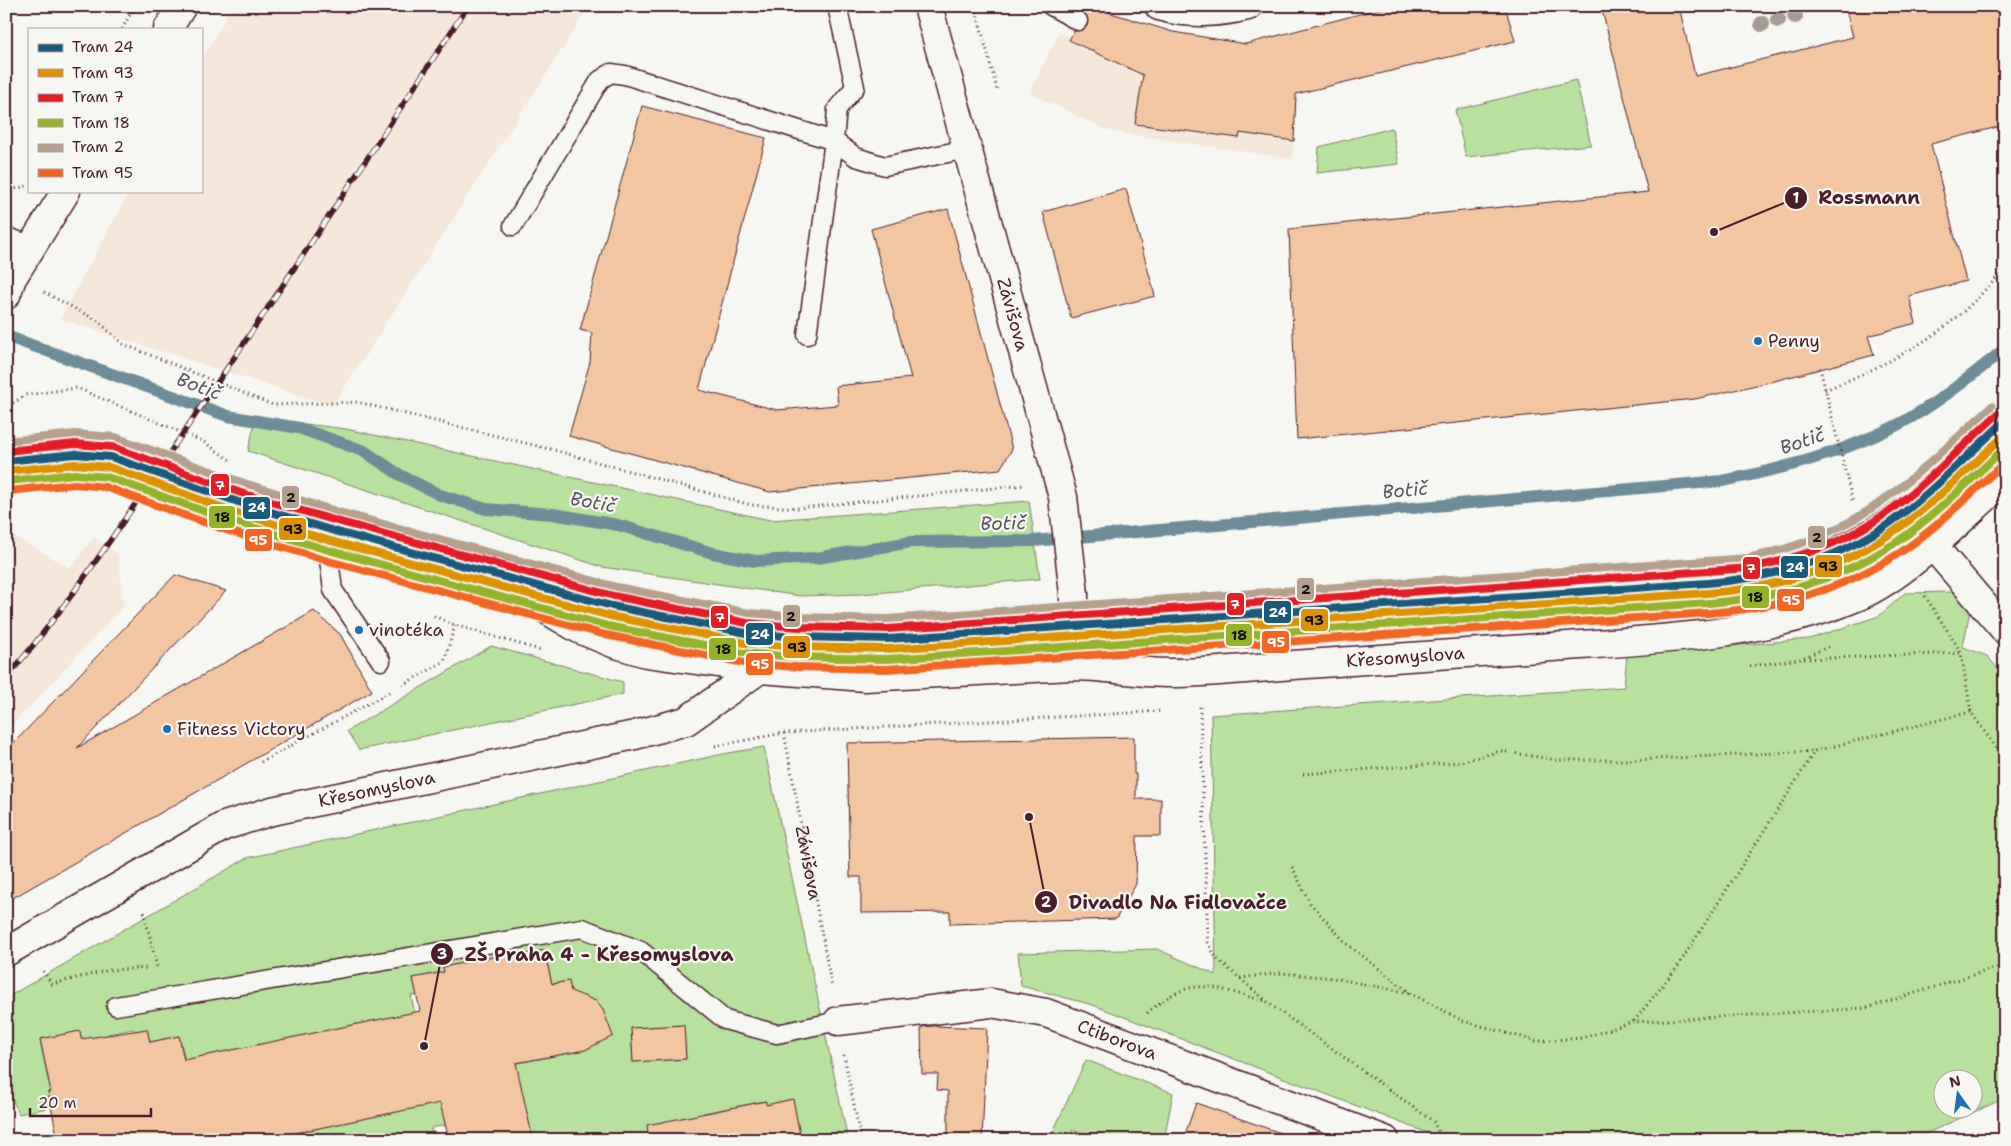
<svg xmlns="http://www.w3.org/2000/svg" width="2011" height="1146" font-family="'Shantell Sans',sans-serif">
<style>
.built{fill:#f5e8da}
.green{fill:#b7e19d;stroke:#808064;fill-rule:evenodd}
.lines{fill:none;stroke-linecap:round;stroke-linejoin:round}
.stream{stroke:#6e8d99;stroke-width:12}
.building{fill:#f3c6a2;stroke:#4a1f2b}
.service-casing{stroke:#4a1f2b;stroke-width:21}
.pedestrian-casing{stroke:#4a1f2b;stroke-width:31}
.minor-casing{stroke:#4a1f2b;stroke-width:31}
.secondary-casing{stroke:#4a1f2b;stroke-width:31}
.path{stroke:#4a1f2b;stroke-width:3;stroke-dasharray:1 4;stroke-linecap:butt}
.service{stroke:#f6f6f2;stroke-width:18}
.pedestrian{stroke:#f6f6f2;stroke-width:28}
.minor{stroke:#f6f6f2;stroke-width:28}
.secondary{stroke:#f6f6f2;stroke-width:28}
.rail-casing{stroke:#4a1f2b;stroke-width:5.5}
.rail{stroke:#f6f6f2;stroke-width:4;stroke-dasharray:11;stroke-linecap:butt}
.tram-1-casing{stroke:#f6f6f2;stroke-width:11}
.tram-2-casing{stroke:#f6f6f2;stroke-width:11}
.tram-3-casing{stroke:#f6f6f2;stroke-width:11}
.tram-4-casing{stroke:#f6f6f2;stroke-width:11}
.tram-5-casing{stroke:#f6f6f2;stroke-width:11}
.tram-6-casing{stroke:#f6f6f2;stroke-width:11}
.tram-1{stroke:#1a5a7b;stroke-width:8}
.tram-2{stroke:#dd9206;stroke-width:8}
.tram-3{stroke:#e31e25;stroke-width:8}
.tram-4{stroke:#95b329;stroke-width:8}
.tram-5{stroke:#b5a08e;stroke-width:8}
.tram-6{stroke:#f26522;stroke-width:8}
.tree{fill:#a69b94}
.poi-dot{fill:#1f6fb2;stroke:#f6f6f2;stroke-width:2}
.labels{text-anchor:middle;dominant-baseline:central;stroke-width:4.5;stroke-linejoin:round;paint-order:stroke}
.street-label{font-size:18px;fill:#4a1f2b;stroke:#f6f6f2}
.poi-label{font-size:18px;fill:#4a1f2b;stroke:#f6f6f2;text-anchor:start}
.water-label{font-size:19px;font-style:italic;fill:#5c5662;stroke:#f6f6f2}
.leader{fill:none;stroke:#4a1f2b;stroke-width:2}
.callout-dot{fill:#4a1f2b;stroke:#f6f6f2;stroke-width:2}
.mark-label{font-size:15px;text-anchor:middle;font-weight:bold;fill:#fff}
.callout-label{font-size:19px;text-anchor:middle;font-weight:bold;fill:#4a1f2b;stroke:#f6f6f2;stroke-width:4.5;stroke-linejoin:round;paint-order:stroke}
.line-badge{stroke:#f6f6f2;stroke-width:2}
.badge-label{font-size:14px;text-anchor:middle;font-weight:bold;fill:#fff}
.pale-badge-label{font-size:14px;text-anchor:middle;font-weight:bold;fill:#111}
</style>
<rect width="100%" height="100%" fill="#f6f6f2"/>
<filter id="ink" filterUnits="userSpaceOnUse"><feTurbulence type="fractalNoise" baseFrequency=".02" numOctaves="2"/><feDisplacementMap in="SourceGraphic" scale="10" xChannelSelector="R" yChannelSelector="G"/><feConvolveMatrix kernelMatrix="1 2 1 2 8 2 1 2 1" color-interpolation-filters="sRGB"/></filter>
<g filter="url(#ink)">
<path class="built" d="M232,6H590L333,406L60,319L130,191H201V62Z
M1059,32L1126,65L1298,95L1292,159L1109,131L1029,93Z
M12,535L70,568L94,537L118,554L124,606L6,731V543Z"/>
<path class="green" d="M1576,80L1591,145L1466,157L1455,110Z
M1392,128L1399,164L1317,173L1319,147Z
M256,418L346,429L770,520L1029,501L1040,579L862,594L800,596L602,567L248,451Z
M1952,592L1971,605L1963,647L1987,656L2005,677V1098L1912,1140H1446L1093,1005L1021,986L1018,953L1157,949L1216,975L1211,715L1624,687L1627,655L1809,639L1879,616L1905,593ZM1944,1078H1974V1108H1944Z
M491,646L623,682V694L359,750L347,731Z
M764,747L848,1140H801L766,1105L765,1101L703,1113L707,1135L697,1140H533L528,1119L512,1122L482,1070L585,1050L603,1010C594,998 585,995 571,996L568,981L552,984L544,950L514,957L513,953L443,967L444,972L413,978L417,995L411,996L415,1013L185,1060L179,1036L150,1042L147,1029L134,1031L133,1029L108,1034V1037L82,1041L80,1032L40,1039L48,1079L54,1091L48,1092L52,1107L19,1114L6,1085V998L247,858L723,754ZM683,1025L686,1059L633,1062L631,1028Z
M1086,1060L1173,1093L1164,1140H1125L1109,1136L1108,1139L1072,1130L1070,1139L1052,1134Z
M455,1099L464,1121L431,1128L434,1140H261Z"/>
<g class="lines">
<path class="stream" d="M6,336L228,416L299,428L364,451L400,475L440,495L486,509L553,514L618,525L713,553L755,561L817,558L911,542L1033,541L1722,481C1784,469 1847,452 1903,422C1940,402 1972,375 2005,349"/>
</g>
<path class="building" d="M1086,6H1098L1111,13L1173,32L1246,44L1390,6H1505L1515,41L1296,94L1294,141L1240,133L1239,138L1135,124L1143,75L1069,40L1074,31L1083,30L1087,26V16L1083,12Z
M1601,6H1679L1695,76L1853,37L1845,6H1995L2005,45V125L1931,144L1966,281L1909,296L1916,323L1868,336L1874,355L1774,381L1695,399L1297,439L1289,229L1648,192Z
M642,106L766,138L699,390L777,410L838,405L836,386L911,378L871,229L948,209L1012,449L1000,469L770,492L569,436L590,362L592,333L580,330Z
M1126,189L1155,296L1071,318L1043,212Z
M175,575L226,591L77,748L314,611L340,634L372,691L6,902V751Z
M1134,737V774H1136V799H1161V836H1137L1136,884L1116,919L950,924V912L861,913V877H850L847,743Z
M544,950L552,984L569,981L571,991L596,1001L603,1010L613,1036L585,1050L516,1063L533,1140H449L440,1103L261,1140H58L48,1092H51L40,1039L80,1031L81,1039L147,1029L150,1042L179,1036L184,1060L420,1011L413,978L444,972L443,967L513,953L514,957Z
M684,1025L686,1059L633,1062L631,1028Z
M933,1026L987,1028L982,1140H948V1091L937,1090L938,1074H922L921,1027Z
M793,1099L801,1140H649L647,1125L766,1101V1105Z
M1196,1103L1286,1135L1285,1140H1183Z"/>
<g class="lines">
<g class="service-casing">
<path id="service" d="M1051,6L1078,21
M513,226L600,80L611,73L625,75L834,141L837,109L855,87L837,6
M807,335L834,141L856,157L885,166L967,149
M326,537L333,590L381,661
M116,1006L582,928L641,951L725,1020L777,1034L838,1021"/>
</g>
<g class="pedestrian-casing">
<path id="pedestrian" d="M1159,6C1187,15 1220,13 1248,6"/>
</g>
<g class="minor-casing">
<g id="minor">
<path id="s2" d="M928,6L1063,497L1074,594V626"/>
<path d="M168,29L182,6"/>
<path d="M6,242L29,250"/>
<path d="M6,295L12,278L66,191"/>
<path d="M1904,512L2005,630"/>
<path id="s3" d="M6,952L224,826L272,811L635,735L686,721L781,654L802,631"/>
<path id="s4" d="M838,1021L991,1003L1046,1013L1385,1140"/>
</g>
</g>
<g class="secondary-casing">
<g id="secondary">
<path id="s5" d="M6,472C42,464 77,466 113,474L500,587L520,594L579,629L613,643L646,653L760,669L865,677L1072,666C1105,666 1137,673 1170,673C1211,673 1253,668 1293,665C1375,659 1457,653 1539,648C1643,640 1762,638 1859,596C1910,573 1962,517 2005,480"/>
<path d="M522,591L573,595L659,614L747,628L886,634L1074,626L1749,578C1805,568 1857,547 1903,513C1938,487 1972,450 2005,421"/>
</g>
</g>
<g class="path">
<path d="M975,6L998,93"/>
<path d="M122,29L135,6"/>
<path d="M6,191L27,186"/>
<path d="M6,199L9,192"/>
<path d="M44,292L98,321L123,344L273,405L357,402L554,450L751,505L799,508L1025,485"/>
<path d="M1820,368L1853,503"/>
<path d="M1825,390C1884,366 1942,338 1985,290C1992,283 2000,275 2005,267"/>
<path d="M13,403L26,395L77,388L204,442L230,460"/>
<path d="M1925,596L1961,652"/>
<path d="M434,616L455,625L543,651"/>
<path d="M1804,659L1961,653L1971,712L2005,761"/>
<path d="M1750,666L1800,659L1828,647"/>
<path d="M402,685L444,662L455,625"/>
<path d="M1200,707L1208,942L1216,958L1271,1005L1434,1122L1441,1140"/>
<path id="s1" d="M784,733L832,988"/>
<path d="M715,746L784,733L1163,711"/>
<path d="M261,762L390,692"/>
<path d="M1303,774L1460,762L1501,751L1557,760H1633L1815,751"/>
<path d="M1292,867L1310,903L1347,944L1410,993L1463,1021L1536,1041L1582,1038L1633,1022L1867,1008L2005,965"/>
<path d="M144,912L157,967H154"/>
<path d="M43,971L52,984L110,970L148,968"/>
<path d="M1240,978L1281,973L1333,978L1410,993"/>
<path d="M1147,1013C1195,971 1213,989 1266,1001"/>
<path d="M1634,1021L1676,969L1815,751L1971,712"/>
<path d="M844,1055L861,1140"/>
<path d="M6,1125L11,1140"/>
</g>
<use href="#service" class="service"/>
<use href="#pedestrian" class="pedestrian"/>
<use href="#minor" class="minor"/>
<use href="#secondary" class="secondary"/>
<g class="rail-casing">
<path id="rail" d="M6,678C70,604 124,520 179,439C277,296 372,151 468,6"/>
</g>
<use href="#rail" class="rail"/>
<g class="tram-1-casing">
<path id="tram-1" d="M6,461L75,454L111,457L238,502L334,531L612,606L746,633L797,637L887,639L1707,583C1771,578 1834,561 1887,525C1930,495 1966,456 2005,421"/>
</g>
<g class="tram-2-casing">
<path id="tram-2" d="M7,471L75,464L109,467L235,512L331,541L610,616L745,643L797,647L887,649L1708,593C1773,588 1839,570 1893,532C1934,504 1968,468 2005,435"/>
</g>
<g class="tram-3-casing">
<path id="tram-3" d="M6,451L75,444L113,447L241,493L337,521L614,596L747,623L798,627L887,629L1750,568C1790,560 1829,548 1865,527C1915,497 1955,452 1998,414"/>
</g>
<g class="tram-4-casing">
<path id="tram-4" d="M8,481L75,474L107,477L232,521L328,550L608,626L744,653L797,657L887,659L1709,603C1776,598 1842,579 1898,541C1937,514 1970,480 2005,448"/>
</g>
<g class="tram-5-casing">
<path id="tram-5" d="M6,441L75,434L115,437L244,483L339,512L617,587L749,613L798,617L887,619L1748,558C1864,534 1908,481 1992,406"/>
</g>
<g class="tram-6-casing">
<path id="tram-6" d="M9,491L75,484L105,487L229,531L325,560L606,635L744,663L796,667L886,669L1709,613C1778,608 1846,589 1904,550C1941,524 1972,492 2005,462"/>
</g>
<use href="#tram-1" class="tram-1"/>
<use href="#tram-2" class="tram-2"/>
<use href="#tram-3" class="tram-3"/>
<use href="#tram-4" class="tram-4"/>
<use href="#tram-5" class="tram-5"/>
<use href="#tram-6" class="tram-6"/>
</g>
<g class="tree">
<circle cx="1795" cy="16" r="8"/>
<circle cx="1778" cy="20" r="8"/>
<circle cx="1762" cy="24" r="8"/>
</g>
</g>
<g class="poi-dot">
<circle cx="1758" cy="341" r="5"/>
<circle cx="359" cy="630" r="5"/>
<circle cx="167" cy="729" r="5"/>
</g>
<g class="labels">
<g class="street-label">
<text stroke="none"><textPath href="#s2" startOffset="320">Závišova</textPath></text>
<text stroke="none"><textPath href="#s5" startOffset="1434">Křesomyslova</textPath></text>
<text stroke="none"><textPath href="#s3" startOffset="409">Křesomyslova</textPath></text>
<text stroke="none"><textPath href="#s1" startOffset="132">Závišova</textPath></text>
<text stroke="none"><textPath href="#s4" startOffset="286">Ctiborova</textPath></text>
</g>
<g class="poi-label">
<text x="1768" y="341">Penny</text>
<text x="369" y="630">vinotéka</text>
<text x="177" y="729">Fitness Victory</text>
</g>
<g class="water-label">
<text transform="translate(199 386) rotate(20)">Botič</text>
<text transform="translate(1802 441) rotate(-19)">Botič</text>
<text transform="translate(1405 490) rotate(-5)">Botič</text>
<text transform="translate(593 502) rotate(10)">Botič</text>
<text transform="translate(1003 523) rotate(-1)">Botič</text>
</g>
</g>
<path class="leader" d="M1714 232L1796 198M1029 817L1046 902M424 1046L442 954"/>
<g class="callout-dot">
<circle cx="1714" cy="232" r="5"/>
<circle cx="1029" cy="817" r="5"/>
<circle cx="424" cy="1046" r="5"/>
<circle cx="1796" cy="198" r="12"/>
<circle cx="1046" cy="902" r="12"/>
<circle cx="442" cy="954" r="12"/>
</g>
<g class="mark-label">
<text x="1796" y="203">1</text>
<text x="1046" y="907">2</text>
<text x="442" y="959">3</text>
</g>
<g class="callout-label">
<text x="1869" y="204">Rossmann</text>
<text x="1178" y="909">Divadlo Na Fidlovačce</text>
<text x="599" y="961">ZŠ Praha 4 - Křesomyslova</text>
</g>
<g class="line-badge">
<rect x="210" y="473" width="20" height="24" rx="5" fill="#e31e25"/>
<rect x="281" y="485" width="19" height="24" rx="5" fill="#b5a08e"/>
<rect x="242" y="496" width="29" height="24" rx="5" fill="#1a5a7b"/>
<rect x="208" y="505" width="28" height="24" rx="5" fill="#95b329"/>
<rect x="278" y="517" width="29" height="24" rx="5" fill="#dd9206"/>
<rect x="1807" y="525" width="19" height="24" rx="5" fill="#b5a08e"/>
<rect x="244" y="528" width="29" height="24" rx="5" fill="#f26522"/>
<rect x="1814" y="554" width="29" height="24" rx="5" fill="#dd9206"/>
<rect x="1780" y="555" width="29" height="24" rx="5" fill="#1a5a7b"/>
<rect x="1742" y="556" width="19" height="24" rx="5" fill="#e31e25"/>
<rect x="1296" y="577" width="19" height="24" rx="5" fill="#b5a08e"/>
<rect x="1741" y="585" width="29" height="24" rx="5" fill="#95b329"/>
<rect x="1776" y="588" width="29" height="24" rx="5" fill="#f26522"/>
<rect x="1226" y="592" width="19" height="24" rx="5" fill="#e31e25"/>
<rect x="1263" y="600" width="29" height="24" rx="5" fill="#1a5a7b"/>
<rect x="782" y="604" width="19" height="24" rx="5" fill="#b5a08e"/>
<rect x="710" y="605" width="19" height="24" rx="5" fill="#e31e25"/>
<rect x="1300" y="608" width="29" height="24" rx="5" fill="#dd9206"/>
<rect x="745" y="622" width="29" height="24" rx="5" fill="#1a5a7b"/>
<rect x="1225" y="623" width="28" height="24" rx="5" fill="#95b329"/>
<rect x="1261" y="630" width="29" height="24" rx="5" fill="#f26522"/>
<rect x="782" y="635" width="29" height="24" rx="5" fill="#dd9206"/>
<rect x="708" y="637" width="29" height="24" rx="5" fill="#95b329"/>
<rect x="745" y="652" width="29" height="24" rx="5" fill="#f26522"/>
</g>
<g class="badge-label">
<text x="220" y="490">7</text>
<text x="257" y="512">24</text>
<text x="258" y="545">95</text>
<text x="1795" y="572">24</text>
<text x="1751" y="573">7</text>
<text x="1791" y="605">95</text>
<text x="1235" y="609">7</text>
<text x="1278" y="617">24</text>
<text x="720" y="622">7</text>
<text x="760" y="639">24</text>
<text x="1276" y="647">95</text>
<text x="760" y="669">95</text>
</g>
<g class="pale-badge-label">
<text x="291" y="502">2</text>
<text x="222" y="522">18</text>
<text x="293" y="534">93</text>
<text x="1817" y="542">2</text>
<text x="1828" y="571">93</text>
<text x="1306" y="594">2</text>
<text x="1755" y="602">18</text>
<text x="791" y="621">2</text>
<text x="1314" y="625">93</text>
<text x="1239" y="640">18</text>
<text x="797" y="652">93</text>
<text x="723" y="654">18</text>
</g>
<rect width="2011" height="1146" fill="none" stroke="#f6f6f2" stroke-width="25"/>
<rect x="12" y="12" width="1986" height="1121" fill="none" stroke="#4a1f2b" stroke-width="2" filter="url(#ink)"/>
<rect x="28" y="28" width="175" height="165" fill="#f6f6f2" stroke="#b1a0a2"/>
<rect x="38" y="44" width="25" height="8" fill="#1a5a7b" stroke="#b1a0a2"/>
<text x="72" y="52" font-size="15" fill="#4a1f2b">Tram 24</text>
<rect x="38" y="69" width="25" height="8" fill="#dd9206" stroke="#b1a0a2"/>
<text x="72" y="78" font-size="15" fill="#4a1f2b">Tram 93</text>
<rect x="38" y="94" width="25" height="8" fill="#e31e25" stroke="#b1a0a2"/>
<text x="72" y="102" font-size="15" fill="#4a1f2b">Tram 7</text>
<rect x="38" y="119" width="25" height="8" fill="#95b329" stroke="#b1a0a2"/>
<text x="72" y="128" font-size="15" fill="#4a1f2b">Tram 18</text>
<rect x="38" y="144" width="25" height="8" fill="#b5a08e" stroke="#b1a0a2"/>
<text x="72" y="152" font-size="15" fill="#4a1f2b">Tram 2</text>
<rect x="38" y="169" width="25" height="8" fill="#f26522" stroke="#b1a0a2"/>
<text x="72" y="178" font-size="15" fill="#4a1f2b">Tram 95</text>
<g transform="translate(1958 1094) rotate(346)"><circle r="24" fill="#f6f6f2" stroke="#b1a0a2"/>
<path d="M0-4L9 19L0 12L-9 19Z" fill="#1f6fb2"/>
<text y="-8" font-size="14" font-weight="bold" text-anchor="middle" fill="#4a1f2b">N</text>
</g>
<path d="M30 1108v8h121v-8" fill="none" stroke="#4a1f2b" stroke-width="2.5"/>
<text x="38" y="1108" font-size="15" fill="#4a1f2b" stroke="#f6f6f2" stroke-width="4" paint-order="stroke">20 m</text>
</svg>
